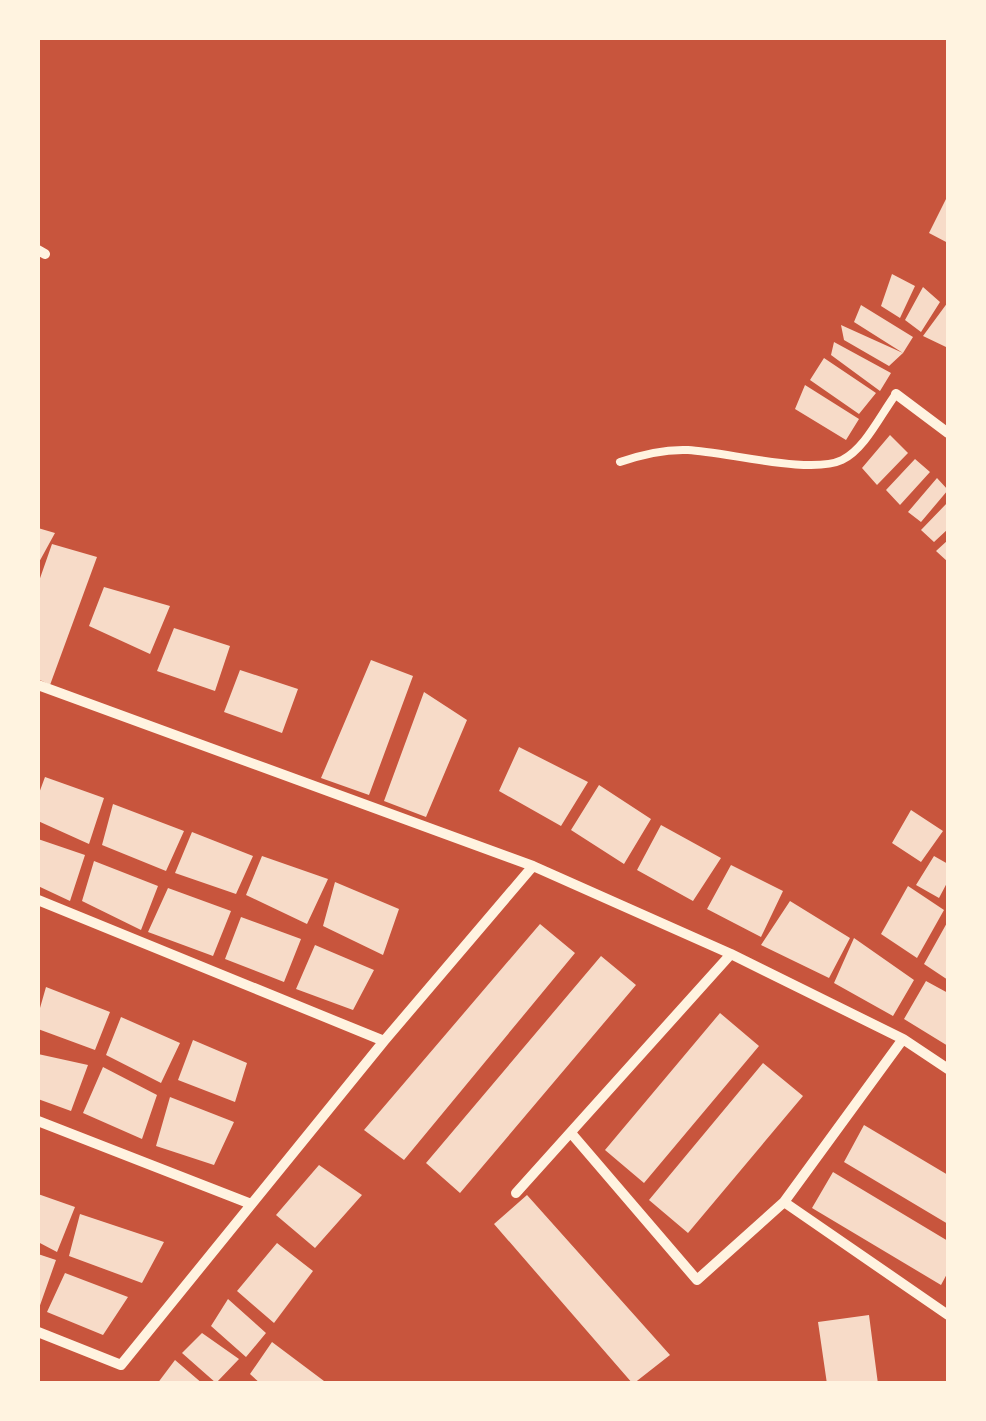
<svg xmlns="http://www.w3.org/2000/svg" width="986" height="1421" font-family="Cabin,sans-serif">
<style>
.building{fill:#f7dbc8}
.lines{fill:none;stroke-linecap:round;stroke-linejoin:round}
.service{stroke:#fff3e0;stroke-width:8}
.minor{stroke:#fff3e0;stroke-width:10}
</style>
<rect width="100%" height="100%" fill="#c8553d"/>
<path class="building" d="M948,195V243L929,233Z
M892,274L915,286L900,318L881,306Z
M923,287L940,302L921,332L905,320Z
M948,302V344L946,347L923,336Z
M861,305L913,337L903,353L854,322Z
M841,325L903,353L889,366L844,340Z
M834,342L891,373L880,391L831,355Z
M824,358L876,393L859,414L810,380Z
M805,385L859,419L846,440L795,409Z
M890,435L908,453L877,485L862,468Z
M915,459L930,472L900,505L886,490Z
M937,478L948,490L921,522L908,512Z
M948,502V529L934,542L921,530Z
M38,528L55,533L38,564Z
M948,540V562L936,551Z
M52,544L97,557L50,685L38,679V584Z
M104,587L170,606L150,654L89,626Z
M174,628L230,646L215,691L157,671Z
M371,660L413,676L369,795L321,778Z
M240,670L298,689L282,733L224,712Z
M424,692L467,720L426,817L384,801Z
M519,747L588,782L561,826L499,791Z
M45,777L104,798L89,844L38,821V796Z
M599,785L651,819L624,864L571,830Z
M113,804L184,831L166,871L102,845Z
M911,810L943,831L921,862L892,843Z
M661,825L721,858L693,901L637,870Z
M192,832L253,856L236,894L175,873Z
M38,839L85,855L70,901L38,886Z
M262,856L328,879L307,924L246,895Z
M934,856L948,864V881L939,898L916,885Z
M94,861L158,886L141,930L82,901Z
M731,865L783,891L761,937L707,909Z
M335,882L399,909L383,955L323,926Z
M908,886L944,910L917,958L881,934Z
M168,888L231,911L213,956L148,932Z
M790,901L850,938L829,978L761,945Z
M241,917L301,939L284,982L225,959Z
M948,921V980L924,964Z
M540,924L575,953L404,1160L364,1130Z
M854,938L914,980L893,1016L834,983Z
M315,945L374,970L353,1010L296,989Z
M601,956L636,985L460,1193L426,1163Z
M926,981L948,993V1046L904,1019Z
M46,987L110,1012L95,1050L38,1029V1015Z
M720,1013L759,1046L644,1183L605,1150Z
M121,1017L180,1043L161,1083L106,1055Z
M193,1040L247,1063L235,1102L178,1080Z
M38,1054L88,1065L71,1111L38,1099Z
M763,1063L803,1096L688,1233L649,1200Z
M103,1067L157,1095L142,1139L83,1113Z
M170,1097L234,1122L214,1165L156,1146Z
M864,1125L948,1175V1224L844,1162Z
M319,1165L362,1195L315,1248L276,1215Z
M833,1172L948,1241V1272L941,1285L812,1208Z
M38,1194L75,1207L57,1252L38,1242Z
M527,1195L670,1355L633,1384L494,1224Z
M80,1214L164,1242L142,1283L69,1256Z
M277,1243L313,1271L274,1323L237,1291Z
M38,1254L56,1260L38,1311Z
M65,1273L128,1297L103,1335L47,1312Z
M228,1299L266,1333L246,1357L211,1326Z
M869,1315L878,1384H827L818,1322Z
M202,1333L239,1359L216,1383L182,1353Z
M272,1342L328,1384H261L250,1374Z
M175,1360L203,1384H157Z"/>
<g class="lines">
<path class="service" d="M620,462C643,454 664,449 688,450C727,452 811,475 842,460C865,449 881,414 896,394"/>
<path class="minor" d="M38,250L45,254
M896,394L948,433
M38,685L533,866
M38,900L384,1041
M38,1121L251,1204
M571,1133L697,1280L784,1202L903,1039
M516,1193L731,954
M784,1202L948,1315
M38,1332L121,1365L384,1041L533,866L731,954L903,1039L948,1069"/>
</g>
<rect width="986" height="1421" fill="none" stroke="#fff3e0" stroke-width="80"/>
</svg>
